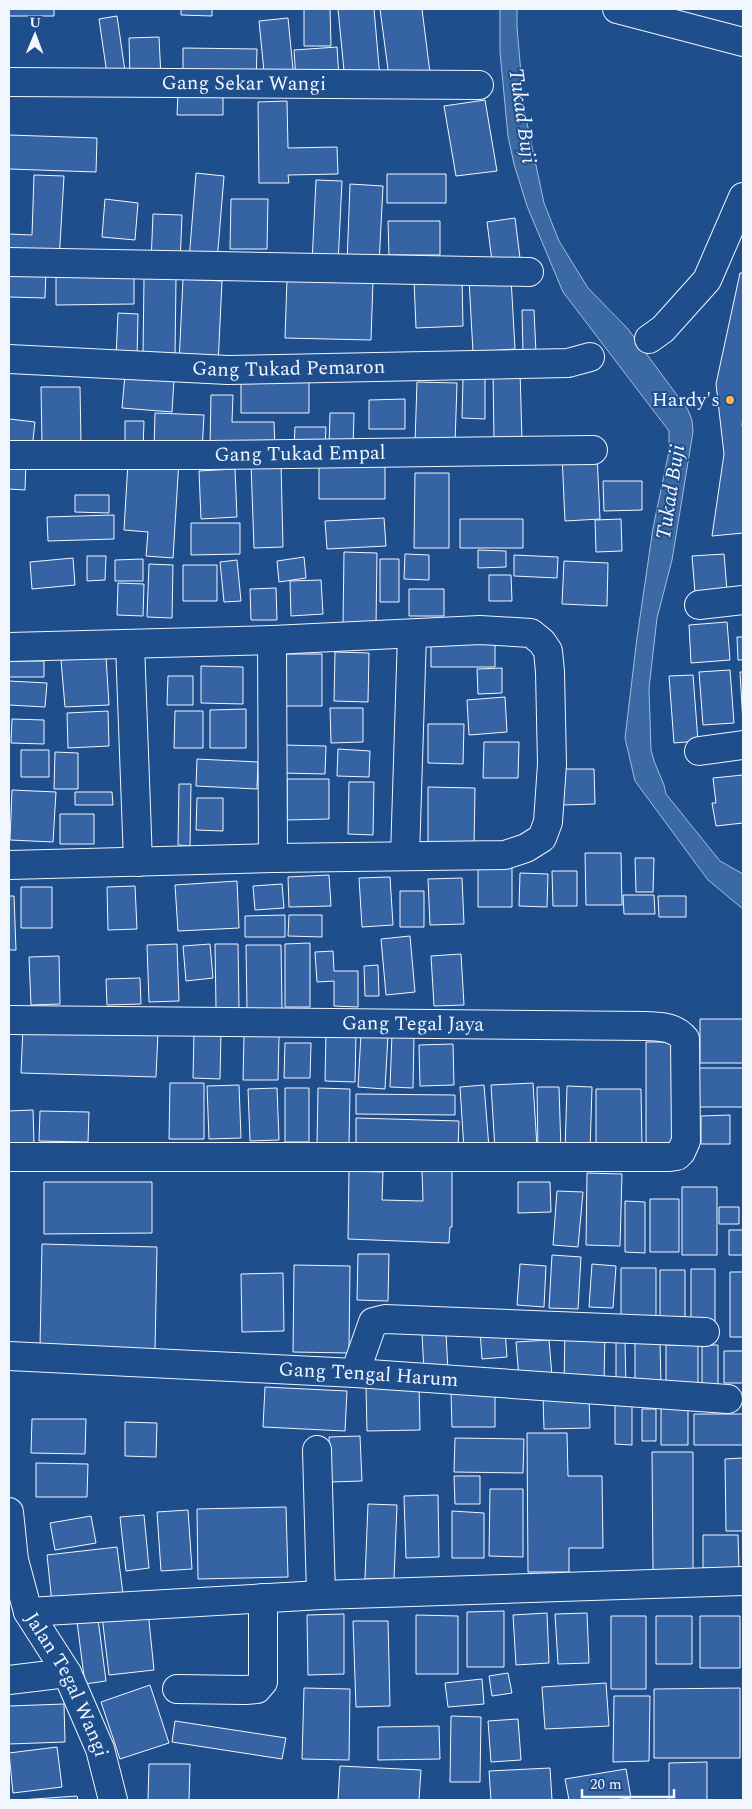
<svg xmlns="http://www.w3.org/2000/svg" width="752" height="1809" font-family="Spectral,serif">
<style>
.water{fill:#3b69a3;stroke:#a8bbd7}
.building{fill:#3563a3;stroke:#f2f6ff}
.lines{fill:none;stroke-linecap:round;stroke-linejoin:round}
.minor-casing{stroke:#f2f6ff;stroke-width:30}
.minor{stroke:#1f4e8c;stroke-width:28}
.poi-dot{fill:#ffb74d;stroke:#1f4e8c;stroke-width:2}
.labels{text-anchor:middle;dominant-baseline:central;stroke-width:4;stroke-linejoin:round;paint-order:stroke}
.street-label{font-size:20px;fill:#f2f6ff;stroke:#1f4e8c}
.poi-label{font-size:20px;fill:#f2f6ff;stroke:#1f4e8c;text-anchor:end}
.water-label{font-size:21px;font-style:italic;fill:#f2f6ff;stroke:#1f4e8c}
</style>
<rect width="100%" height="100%" fill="#1f4e8c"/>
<path class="water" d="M500,9H517V27L524,109L544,203L559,241L588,288L628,329L688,410L692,420L693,432L672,560L657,618L649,688L651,750L654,761L664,785L666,794L720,861L743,874V909L708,880L635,781L625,738L637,638L653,528L669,451V431L563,292L527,206L514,164L508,136L500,52Z"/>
<path class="building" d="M9,9H54V16H9Z
M181,9H212V16L181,15Z
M304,9H330L331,46H304Z
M338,9H374L380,78L345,81Z
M380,9H422L430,73L389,77Z
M117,16L126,78L108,81L99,19Z
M288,18L294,79L265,82L259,21Z
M159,37L161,78L130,79L129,38Z
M337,47L339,78L296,80L294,50Z
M183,48L257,49L256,83L183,81Z
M178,94H223V115H177Z
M485,100L497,171L456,176L444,106Z
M287,101L288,148L337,147L338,174L288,175L289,183H259L258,102Z
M9,135L97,138L96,172L9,169Z
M196,173L224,176L217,262L189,260Z
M387,174H446V203H387Z
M34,175L64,176L59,261L9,256V234L32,235Z
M316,180L342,181L338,264L312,263Z
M350,184L383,186L379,265L347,264Z
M105,199L138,203L135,240L102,237Z
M231,199H268L267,249H230Z
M153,214L182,215L180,264L151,263Z
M515,218L520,258L492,261L487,222Z
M388,221H440V255H389Z
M9,270L46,271L45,298L9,297Z
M134,272V304L56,305V273Z
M740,273H743V416L742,426H743V533L712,536L724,454L716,384Z
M144,278H176L175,356L143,355Z
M462,278L463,326L416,328L414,280Z
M511,278L515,349L473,352L469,280Z
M183,279L222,281L218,365L179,363Z
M287,279L373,281L371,340L285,338Z
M522,310H534L536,353H523Z
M118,313L138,314L137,358L116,357Z
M520,370L522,441H494L493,371Z
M125,375L174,379L172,412L122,408Z
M241,378H309V413H241Z
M463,378H485V419L462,418Z
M417,382L457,383L455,444L415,443Z
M41,387H80L81,443L42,444Z
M211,395H233L232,422H274L275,449L210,447Z
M405,399V429H369V400Z
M155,413L204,415L202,452L154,450Z
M330,413H354L353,447H329Z
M9,419L35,422L32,449L9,446Z
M125,421H144L143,449H125Z
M295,427H326L325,449L294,448Z
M597,454L600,519L565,521L562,455Z
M179,460L173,558L146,556L148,532L124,530L128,462Z
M319,460H385V499H319Z
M9,461L26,462L25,490L9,489Z
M281,462L283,547L254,548L251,463Z
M235,469L237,517L201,519L199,471Z
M415,473H449V548H414Z
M603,481H642V510L604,511Z
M75,495H109V513L75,512Z
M114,515V539L48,541L47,517Z
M384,518L386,546L327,549L325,521Z
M460,519H523V548H460Z
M621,519L622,551L596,552L595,520Z
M191,523H240V554L191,555Z
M478,550L506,551V567L478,568Z
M344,552L377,553L376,624H343Z
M405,554L429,555V580L404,579Z
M724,554L727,591L695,593L692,556Z
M514,555L558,557L557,578L514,576Z
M87,556H106L105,580L87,581Z
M304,557L306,578L279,582L277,561Z
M73,558L75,585L32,589L30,562Z
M143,559V581H115V560Z
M380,559H399V602H380Z
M237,560L241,601L224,602L220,562Z
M564,561L608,563L607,606L562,604Z
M149,564L173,565L172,618L147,617Z
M183,565H217V601H183Z
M489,575H511L512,601H489Z
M321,580L323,614L291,616L290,581Z
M118,583L144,584L143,616L117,615Z
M276,588L277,620H251L250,589Z
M409,589H444V616H409Z
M727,622L730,660L691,663L689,625Z
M737,637H743V660H738Z
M431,638H495V667H431Z
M335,652L369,653L368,702L334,701Z
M282,654H322V706H282Z
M106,657L109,705L65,707L61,660Z
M9,661H44V677H9Z
M201,666L243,667V704L201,703Z
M502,668V693L478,694L477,669Z
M730,670L734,723L703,725L699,672Z
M740,672H743V724Z
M693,675L698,741L674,743L669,676Z
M168,676H193V705H167Z
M9,681L47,683L45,707L9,705Z
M505,697L507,732L469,735L467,700Z
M330,708H363V742L331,743Z
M246,709V748H210V710Z
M108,711L109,746L68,748L67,713Z
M175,711H203V748H174Z
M12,719L44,720V744L11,743Z
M428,724H464L463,764L428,763Z
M484,742H519L518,778H483Z
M283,745L326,746L325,774L283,773Z
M338,749L370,751L369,777L337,776Z
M21,750H49V777H21Z
M55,752L78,753V789H54Z
M197,759L258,762L257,789L196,786Z
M562,769H594L595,804L563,805Z
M743,775V823L716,826L712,803H716L713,778Z
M287,779H329V819L287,820Z
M349,782H374L373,835L348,834Z
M179,784H191L190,846L178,845Z
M428,787L475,788L474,849H428Z
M12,790L56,792L53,842L10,840Z
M75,792H112L113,805H75Z
M197,798H223V831L196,830Z
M60,814H94V844H60Z
M585,853H621L622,905H586Z
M635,858H654L653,892H636Z
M512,865V907H478V866Z
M552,871H577V906H553Z
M520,873L548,874L547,907L519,906Z
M329,875L331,906L289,907L288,877Z
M390,877L393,925L362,927L359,878Z
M462,878L464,924L430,925L428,879Z
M237,881L239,928L178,931L175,885Z
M282,884L284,908L255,910L253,886Z
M135,886L137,929L108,930L107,887Z
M21,887H52V928H21Z
M400,891H424V927H400Z
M623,895H654L655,914H624Z
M9,896H14L16,950H9Z
M658,896H686V917H659Z
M285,915V937H245V916Z
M289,915H322V937L288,936Z
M410,936L415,992L386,995L381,939Z
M310,943V1007H285V944Z
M177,944L179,1001L149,1002L147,945Z
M210,944L213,978L186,981L183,946Z
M215,944H238L239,1008H216Z
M246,945H281L282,1009H247Z
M333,951L334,971H358V1007L334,1006V981L317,982L315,952Z
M461,954L464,1005L434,1006L431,956Z
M59,956L60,1004L31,1005L29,957Z
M378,965L379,996H365L364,966Z
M140,978L141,1004L107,1005L106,979Z
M700,1019H743V1063H700Z
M23,1027L158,1032L156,1077L21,1073Z
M194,1031L221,1032L220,1079L193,1078Z
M326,1032L356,1033L355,1082L325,1081Z
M361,1034L388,1035L385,1089L358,1087Z
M392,1034L414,1035L413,1088L390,1087Z
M244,1036H279L278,1080H243Z
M646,1042H674L675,1153H646Z
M285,1043H311L310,1078H284Z
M453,1044L454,1085L420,1086L419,1045Z
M695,1068H743V1107H695Z
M170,1083H204V1139H169Z
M533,1083L537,1147L495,1150L491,1085Z
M239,1085L241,1138L209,1139L207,1086Z
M484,1085L489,1148L464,1150L460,1087Z
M567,1086L592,1087L590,1152L565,1151Z
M537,1087H559L561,1151L538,1152Z
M277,1088L279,1140L250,1141L248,1089Z
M285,1088H309V1142H285Z
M318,1088L350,1089L349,1145H317Z
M596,1089H641L642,1146H596Z
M356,1094L455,1095V1115L356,1114Z
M33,1110L34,1144L9,1145V1111Z
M40,1111L89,1112L88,1142L39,1141Z
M730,1115V1144H701V1116Z
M356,1118L459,1121L458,1149L356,1147Z
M349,1171L383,1172L382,1200L423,1201L422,1171H452V1227H450L449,1243L348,1239Z
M587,1173L622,1174L620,1246L586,1245Z
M44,1182H152V1233L44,1234Z
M518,1182H550L551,1212L518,1213Z
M682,1187H717V1255H682Z
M557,1191L583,1192L578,1247L553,1245Z
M650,1199H679V1252H650Z
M625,1201L645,1202V1253L625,1252Z
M719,1207H739V1224H719Z
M729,1230H743V1255H729Z
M42,1244L157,1247L155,1351L40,1348Z
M358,1254H389L388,1301L357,1300Z
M552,1255L581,1257L578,1309L549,1308Z
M520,1264L546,1266L544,1307L517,1305Z
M592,1264L616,1266L613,1308L589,1307Z
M294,1265L350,1266L349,1353L293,1352Z
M621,1268H656V1317H621Z
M691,1269H715V1326H691Z
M660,1270H685V1324H660Z
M730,1272H743V1337H730Z
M283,1273L284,1331L242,1332L241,1274Z
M505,1329L507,1357L482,1359L480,1330Z
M565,1330L605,1331L604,1385L564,1384Z
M446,1333L448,1371L424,1372L422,1334Z
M549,1340L552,1376L519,1379L516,1342Z
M616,1341L625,1342L626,1387L616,1386Z
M635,1342H660L661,1385H635Z
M666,1345H698V1388H666Z
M702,1345H718V1385H702Z
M724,1351H743V1383H724Z
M419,1385L420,1430L367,1431L366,1387Z
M265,1387L347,1391L345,1431L263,1427Z
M495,1391V1427H452L451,1392Z
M589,1396L590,1428L544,1429L543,1397Z
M615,1402H632V1445L615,1444Z
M661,1403H688V1445H661Z
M642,1409H656V1441H642Z
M694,1414H743V1445H694Z
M32,1419H86L85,1454L31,1453Z
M125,1422L157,1423L156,1457L125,1456Z
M527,1433H567L568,1476H602L603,1548H569V1572H528Z
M360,1436L362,1481L330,1482L329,1437Z
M455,1438L524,1439L523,1473L454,1472Z
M652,1452H693V1570H653Z
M743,1458V1531H726L725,1459Z
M36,1463L88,1464L87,1497H36Z
M454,1476H480V1504H455Z
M490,1489H523V1557L489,1556Z
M438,1495L439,1557L406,1558L404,1496Z
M368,1504L397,1505L394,1579H365Z
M286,1507L288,1577L198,1579L197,1509Z
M188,1510L192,1569L161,1571L157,1512Z
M452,1511L484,1513V1558H452Z
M144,1515L149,1568L126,1571L120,1517Z
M91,1516L96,1543L55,1550L50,1523Z
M703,1535H738L739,1568H703Z
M117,1547L123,1594L52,1603L47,1555Z
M97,1611L106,1681L85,1684L76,1614Z
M148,1611L154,1670L109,1675L102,1616Z
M504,1611V1667H467V1612Z
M547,1613L549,1663L516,1665L513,1615Z
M587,1613L589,1663L558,1664L555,1614Z
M344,1614V1674L308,1675L307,1615Z
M416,1615L458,1616V1674H416Z
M611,1616H646V1689H611Z
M656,1616H692V1664H656Z
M700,1616H740V1668H700Z
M353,1621H388L390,1706L356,1707Z
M508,1673L512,1693L492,1696L489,1676Z
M482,1679L484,1704L448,1707L445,1683Z
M606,1683L609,1726L545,1729L542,1687Z
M150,1685L169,1743L120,1759L101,1702Z
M304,1688L350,1689L349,1760L302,1759Z
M740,1688V1758H654V1689Z
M614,1696H650L649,1761L613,1762Z
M64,1704L65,1742L9,1744V1706Z
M451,1716L481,1717L480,1782H450Z
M518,1719L521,1760L491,1762L488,1721Z
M175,1721L286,1738L282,1759L172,1742Z
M439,1726L440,1759L378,1760V1727Z
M57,1747L62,1787L13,1793L9,1753Z
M707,1762V1800H669V1763Z
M149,1764H190L189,1800H148Z
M340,1766L421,1770L419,1800H338Z
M550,1768L552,1800H491L489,1771Z
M626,1769L631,1798L614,1800H569L565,1779Z
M77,1796L78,1800H20Z"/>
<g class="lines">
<g class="minor-casing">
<g id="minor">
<path d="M617,9L743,42"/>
<path id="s1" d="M9,82L479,85"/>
<path d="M9,262L529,272"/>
<path d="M649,339L663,329L707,280L743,197"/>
<path id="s2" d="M9,359L228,370L568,363L590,357"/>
<path id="s3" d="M9,455H209L593,450"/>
<path d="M699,605L743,600"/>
<path d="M272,640L273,858"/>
<path d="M130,644L138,862"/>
<path d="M9,647L272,640L480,630L531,633L542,642L548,651L550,672L552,764L548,822L542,838L526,848L505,855L273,858L9,865"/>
<path d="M699,751L743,745"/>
<path d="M405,856L412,634"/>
<path id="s4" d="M9,1020L646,1026C661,1027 674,1026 685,1039L686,1141L681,1152L677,1156L670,1157H9"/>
<path id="s5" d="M9,1356L355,1373L728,1399"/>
<path d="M355,1373L373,1322L385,1319L705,1332"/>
<path d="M317,1450L321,1595"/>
<path id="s6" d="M9,1512L14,1560L28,1612L67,1673L100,1749L113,1800"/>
<path d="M28,1612L321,1595L743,1581"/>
<path d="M9,1680L67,1673"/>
<path d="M177,1689L245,1690L257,1689L263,1682V1598"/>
</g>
</g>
<use href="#minor" class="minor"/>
</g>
<circle class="poi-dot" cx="730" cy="400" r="5"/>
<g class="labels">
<g class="street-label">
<text stroke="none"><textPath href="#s1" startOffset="235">Gang Sekar Wangi</textPath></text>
<text stroke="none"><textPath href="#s2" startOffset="280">Gang Tukad Pemaron</textPath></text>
<text stroke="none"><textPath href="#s3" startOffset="291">Gang Tukad Empal</textPath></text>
<text stroke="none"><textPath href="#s4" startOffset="404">Gang Tegal Jaya</textPath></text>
<text stroke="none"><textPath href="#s5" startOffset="360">Gang Tengal Harum</textPath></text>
<text stroke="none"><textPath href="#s6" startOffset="185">Jalan Tegal Wangi</textPath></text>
</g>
<g class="poi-label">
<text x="720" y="400">Hardy's</text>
</g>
<g class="water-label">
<text transform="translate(522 116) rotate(82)">Tukad Buji</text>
<text transform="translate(671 492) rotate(-81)">Tukad Buji</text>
</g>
</g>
<rect width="752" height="1809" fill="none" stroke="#f2f6ff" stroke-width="20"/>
<g transform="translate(35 35) rotate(1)" stroke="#1f4e8c" stroke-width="4" paint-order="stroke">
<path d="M0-4L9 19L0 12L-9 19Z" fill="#f2f6ff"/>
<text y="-8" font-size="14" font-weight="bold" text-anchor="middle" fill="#f2f6ff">U</text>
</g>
<path d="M582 1789v8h92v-8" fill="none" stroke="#f2f6ff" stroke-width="2.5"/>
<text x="590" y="1789" font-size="15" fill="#f2f6ff" stroke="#1f4e8c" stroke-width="4" paint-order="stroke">20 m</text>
</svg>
